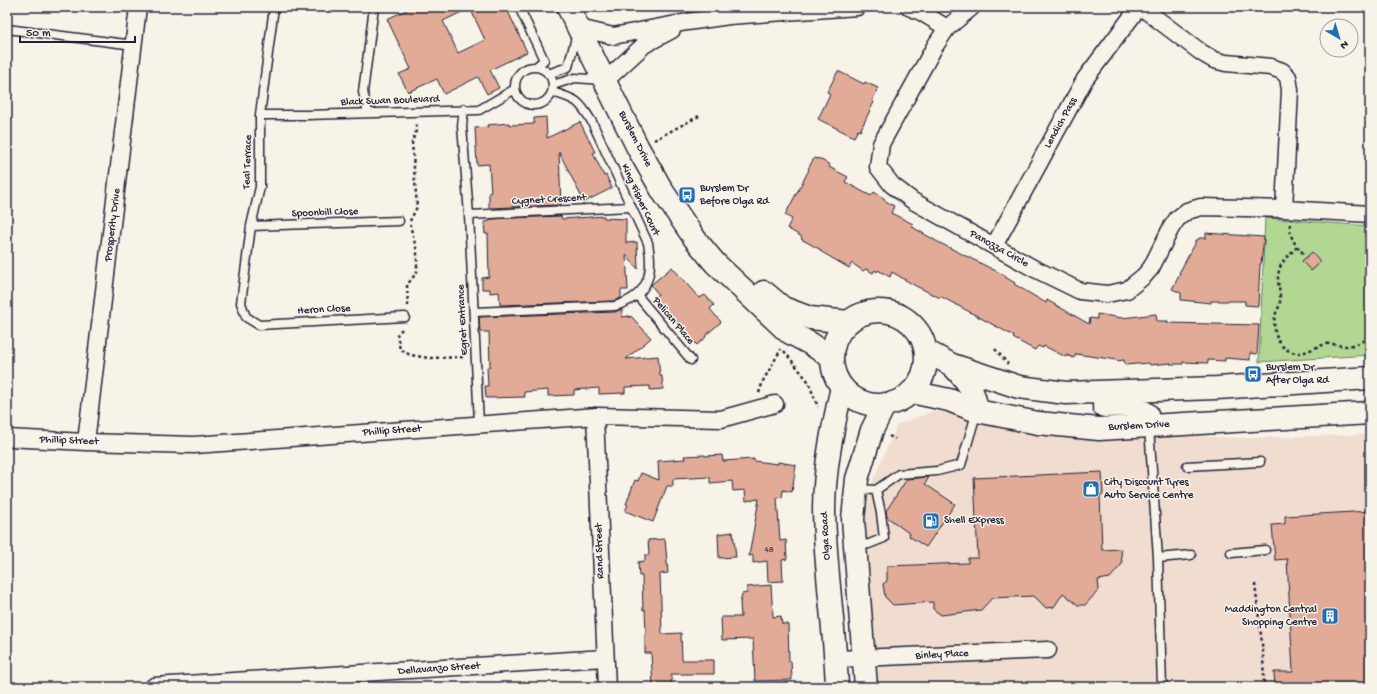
<svg xmlns="http://www.w3.org/2000/svg" width="1377" height="694" font-family="'Gochi Hand',sans-serif">
<style>
.built{fill:#f0ddd0}
.green{fill:#b2d792;stroke:#6a7c66}
.building{fill:#e1ab97;stroke:#22223b;fill-rule:evenodd}
.lines{fill:none;stroke-linecap:round;stroke-linejoin:round}
.service-casing{stroke:#22223b;stroke-width:11}
.minor-casing{stroke:#22223b;stroke-width:19}
.primary-casing{stroke:#22223b;stroke-width:25}
.path{stroke:#22223b;stroke-width:2.5;stroke-dasharray:3 3;stroke-linecap:butt}
.service{stroke:#f7f3e8;stroke-width:8}
.minor{stroke:#f7f3e8;stroke-width:16}
.primary{stroke:#f7f3e8;stroke-width:22}
.labels{text-anchor:middle;dominant-baseline:central;stroke-width:3;stroke-linejoin:round;paint-order:stroke}
.number-label{font-size:9px;fill:#524452}
.street-label{font-size:11px;fill:#22223b;stroke:#f7f3e8}
.poi-label{font-size:11px;fill:#22223b;stroke:#f7f3e8;text-anchor:start}
</style>
<rect width="100%" height="100%" fill="#f7f3e8"/>
<filter id="ink" filterUnits="userSpaceOnUse"><feTurbulence type="fractalNoise" baseFrequency=".025" numOctaves="2"/><feDisplacementMap in="SourceGraphic" scale="8" xChannelSelector="R" yChannelSelector="G"/><feConvolveMatrix kernelMatrix="1 2 1 2 8 2 1 2 1" color-interpolation-filters="sRGB"/></filter>
<g filter="url(#ink)">
<path class="built" d="M933,411L1066,432L1246,438L1370,434V687H877L862,506L897,425Z"/>
<path class="green" d="M1265,218L1370,226V355L1259,362Z"/>
<path class="building" d="M413,7H506L527,52L490,70L499,88L487,94L478,77L444,94L437,79L408,92L399,74L411,69L387,19ZM470,8L485,40L458,53L443,21Z
M838,71L864,84L865,82L878,88L872,101L874,102L860,131L858,130L854,137L818,119L830,94L827,92Z
M546,117L547,138L580,122L595,152L593,153L604,176L606,175L612,188L584,202L559,152L561,205L489,208V192H491L489,164L477,165L475,128L488,127L487,125L509,123V125L534,124V118Z
M814,158L817,159L818,158L830,165L829,167L848,177L845,182L871,196L874,192L885,199L884,200L894,206L891,213L913,224L912,226L914,228L938,242L1006,276L1005,277L1015,283L1014,284L1046,303L1047,300L1089,324L1090,318L1097,319V314L1122,318L1156,314L1157,321H1168V323L1259,325L1257,354L1250,353V360L1225,358V361L1208,360V363L1183,362V364H1170L1171,363L1150,365L1149,363L1125,365L1124,360L1117,361V360L1076,354L1074,358L1067,355L1066,357L1044,346L1043,348L1038,346L1035,350L1013,338L1014,336L940,296V298L914,285L892,272L890,277L878,270L877,272L875,270L873,273L866,269L863,271L852,263L849,268L820,251L821,250L801,239L802,237L787,228L792,219L785,215L809,170L808,169Z
M561,216L562,219L604,216V218L626,219V243L637,242L638,269L626,255L628,290H621V298L614,301L500,305L499,292L490,293V289H482V278L489,277L488,234H485L484,222L490,221V219Z
M1206,233L1264,237L1261,264H1260L1258,306L1245,305V301H1211V303L1181,300V293L1172,289L1180,274L1179,273L1195,244V240H1198L1199,238H1206Z
M1312,252L1321,262L1311,271L1302,261Z
M672,267L699,298L705,295L714,305L710,309L721,322L705,336L706,337L697,345L654,297L658,294L651,285L652,284Z
M622,309V317L629,316V318L631,316L651,338L626,359L658,356L660,376H662L663,389L650,390V386L625,387V393L599,394V388L574,390V395L548,396V390L524,392L525,397L486,398L485,386H488L487,367H490L489,332H480L479,317L615,312Z
M705,455V456L722,455L723,461L754,459V461L778,464V462L796,465L792,492L783,490L782,498L777,497L780,541L786,540L787,559L782,560L783,581L768,582L767,561L753,563V555L749,556L759,499L746,501L745,490L733,491L732,481L710,483V477L673,479V486H667L653,522L625,511L628,505L626,504L635,480L638,481L641,473L659,480L658,461L685,459L684,456Z
M1102,472L1103,494L1100,495L1102,550L1121,549L1122,564L1110,578L1098,580L1099,590L1085,605H1078L1063,593L1054,607L1046,608L1034,596L992,598L981,610L941,615L933,609V602L893,605L885,597L883,584L887,581V566L968,563V558H978L974,478Z
M929,477L925,484L955,504L926,547L909,536L910,534L887,517L886,511L907,479Z
M1370,511V687H1275L1274,672H1293L1287,559L1275,560L1272,525L1285,524V516Z
M733,532L736,557L719,558L718,534Z
M665,539L668,573L660,574L662,634L681,633L682,660H714V674H671L672,687H653L651,653H645V634H646L645,609L643,610L642,576H639L638,562L645,561V555H649L648,540Z
M771,585L773,617L781,616L782,624H788L789,661H791L792,680L755,681L753,639L722,640L721,617H741L740,603L742,594L747,593V587Z"/>
<g class="lines">
<g class="service-casing">
<path id="service" d="M274,7L260,115V187L251,226L241,303L246,317L259,325L405,317
M519,7L544,60L536,67
M7,29L134,45
M515 86a19 19 0 1 1 38 0a19 19 0 1 1-38 0Z
M548,74L568,67L577,34
M553,85L575,78L603,80
M464,109L462,126L469,215L479,424
M368,113L363,92L374,7
M260,115H307L479,110L515,89
M469,215L630,207
M251,226L399,221
M637,295L691,360
M474,312L615,306C648,296 654,275 648,243L592,122C579,100 576,99 552,92
M1149,427L1158,558
M1187,466L1260,462
M856,489L876,490L899,474L937,471L961,465L977,411
M856,546L869,544L884,538L881,513L876,490
M1231,553L1265,550
M1162,687L1158,558L1191,555"/>
</g>
<g class="minor-casing">
<path id="minor" d="M909,7L921,12L947,28
M972,7L947,28L935,46L881,144L878,167L892,185L913,201L1033,268L1080,291L1107,294L1127,290L1144,276L1151,268L1171,228L1177,219L1187,211L1201,207L1284,209L1370,214
M1141,7L1202,53L1214,60L1226,63L1271,67L1282,71L1288,77L1290,90L1284,209
M579,28L613,36L687,22L729,16L857,7
M606,80L644,45L672,30
M994,246L1085,79L1139,7
M595,416L607,687
M7,438L86,442L194,445L597,416L721,419L775,404
M86,442L138,7
M836,659L1048,650
M154,686L605,658"/>
</g>
<g class="primary-casing">
<path id="primary" d="M568,7L638,148L663,192L695,239L715,263L787,331L811,344L832,358
M764,292L783,308L810,318L849,322
M832 358a47 47 0 1 1 94 0a47 47 0 1 1-94 0Z
M926,351L952,365L1019,387L1066,393L1217,388L1370,378
M952,365C967,381 974,388 977,411
M911,392L949,400L977,411L1038,423L1099,429L1370,413
M1104,406L1133,405L1147,414L1149,426
M837,687C835,628 825,570 824,510C824,469 833,427 842,387
M866,687L853,519L857,479L872,430L885,404"/>
</g>
<path class="path" d="M654,140L701,115
M635,183L640,193
M410,221L417,207L412,142L416,131V122
M1290,224C1289,237 1295,245 1304,254
M1297,247C1290,254 1281,261 1279,271C1276,281 1281,292 1280,302C1280,307 1276,311 1275,316C1272,330 1277,347 1292,352C1305,356 1314,346 1327,344C1333,343 1339,346 1345,346C1355,346 1363,342 1370,336
M408,306L407,285L417,272V251L410,225
M402,329L397,335L400,349L410,355L429,358L465,357
M995,349L1008,364
M784,351L808,381L818,407
M759,393L763,381L781,349
M1367,431L1368,438H1370
M889,436L895,439
M1255,584L1263,652L1264,687"/>
<use href="#service" class="service"/>
<use href="#minor" class="minor"/>
<use href="#primary" class="primary"/>
</g>
</g>
<defs>
<g id="bus-square" transform="scale(0.9)"><rect x="-9" y="-9" width="18" height="18" rx="4" fill="#1f6fb2" stroke="#f7f3e8"/><path d="M-5-6H5V4H4V6H2V4H-2V6H-4V4H-5ZM-3.5-4V0h7V-4ZM-3.5 1.2v1.5H-2V1.2ZM2 1.2v1.5H3.5V1.2Z" fill="#fff"/></g>
<g id="shop-square" transform="scale(0.9)"><rect x="-9" y="-9" width="18" height="18" rx="4" fill="#1f6fb2" stroke="#f7f3e8"/><path d="M-5-2.5h2.3a2.7 3.5 0 0 1 5.4 0H5L5.5 6h-11ZM-1.5-2.5h3a1.5 2.3 0 0 0-3 0Z" fill="#fff"/></g>
<g id="fuel-square" transform="scale(0.9)"><rect x="-9" y="-9" width="18" height="18" rx="4" fill="#1f6fb2" stroke="#f7f3e8"/><path d="M-5.5-6h7V0h2V4h1.3V-2.5L3-4.5l.8-.8L6-3V5H2.5V1h-1V6h-7ZM-4.2-4.7v3.2H.2V-4.7Z" fill="#fff"/></g>
<g id="building-square" transform="scale(0.9)"><rect x="-9" y="-9" width="18" height="18" rx="4" fill="#1f6fb2" stroke="#f7f3e8"/><path d="M-4-6H4V6H1V3H-1V6H-4ZM-2.5-4.3h1.7v1.8h-1.7ZM.8-4.3h1.7v1.8H.8ZM-2.5-1h1.7V.8h-1.7ZM.8-1h1.7V.8H.8Z" fill="#fff"/></g>
</defs>
<g fill-rule="evenodd">
<use href="#bus-square" x="687" y="195"/>
<use href="#bus-square" x="1253" y="374"/>
<use href="#shop-square" x="1091" y="489"/>
<use href="#fuel-square" x="931" y="521"/>
<use href="#building-square" x="1330" y="616"/>
</g>
<g class="labels">
<g class="number-label">
<text x="769" y="550">48</text>
</g>
<g class="street-label">
<text transform="translate(390 101) rotate(-2)">Black Swan Boulevard</text>
<text transform="translate(1061 123) rotate(-61)">Lendich Pass</text>
<text transform="translate(635 139) rotate(63)">Burslem Drive</text>
<text transform="translate(248 162) rotate(-88)">Teal Terrace</text>
<text transform="translate(549 200) rotate(-3)">Cygnet Crescent</text>
<text transform="translate(640 200) rotate(65)">King Fisher Court</text>
<text transform="translate(325 213) rotate(-2)">Spoonbill Close</text>
<text transform="translate(113 225) rotate(-83)">Prosperity Drive</text>
<text transform="translate(999 249) rotate(29)">Panozza Circle</text>
<text transform="translate(324 310) rotate(-3)">Heron Close</text>
<text transform="translate(463 320) rotate(-93)">Egret Entrance</text>
<text transform="translate(673 321) rotate(50)">Pelican Place</text>
<text transform="translate(1139 426) rotate(-3)">Burslem Drive</text>
<text transform="translate(392 431) rotate(-4)">Phillip Street</text>
<text transform="translate(69 441) rotate(2)">Phillip Street</text>
<text transform="translate(826 536) rotate(-93)">Olga Road</text>
<text transform="translate(600 551) rotate(-92)">Rand Street</text>
<text transform="translate(942 655) rotate(-3)">Binley Place</text>
<text transform="translate(439 669) rotate(-4)">Dellavanzo Street</text>
</g>
<g class="poi-label">
<text x="700" y="189">Burslem Dr<tspan x="700" dy="13">Before Olga Rd</tspan></text>
<text x="1266" y="368">Burslem Dr<tspan x="1266" dy="13">After Olga Rd</tspan></text>
<text x="1104" y="483">City Discount Tyres<tspan x="1104" dy="13">Auto Service Centre</tspan></text>
<text x="944" y="521">Shell Express</text>
<text x="1317" y="610" text-anchor="end">Maddington Central<tspan x="1317" dy="13">Shopping Centre</tspan></text>
</g>
</g>
<rect width="1377" height="694" fill="none" stroke="#f7f3e8" stroke-width="24"/>
<rect x="12" y="12" width="1353" height="670" fill="none" stroke="#22223b" stroke-width="1.5" filter="url(#ink)"/>
<g transform="translate(1339 38) rotate(142)"><circle r="19" fill="#f7f3e8" stroke="#a29fa3"/>
<path d="M0-3L7 15L0 10L-7 15Z" fill="#1f6fb2"/>
<text y="-6" font-size="11" font-weight="bold" text-anchor="middle" fill="#22223b">N</text>
</g>
<path d="M20 36v6h115v-6" fill="none" stroke="#22223b" stroke-width="2"/>
<text x="26" y="36" font-size="12" fill="#22223b" stroke="#f7f3e8" stroke-width="3" paint-order="stroke">50 m</text>
</svg>
